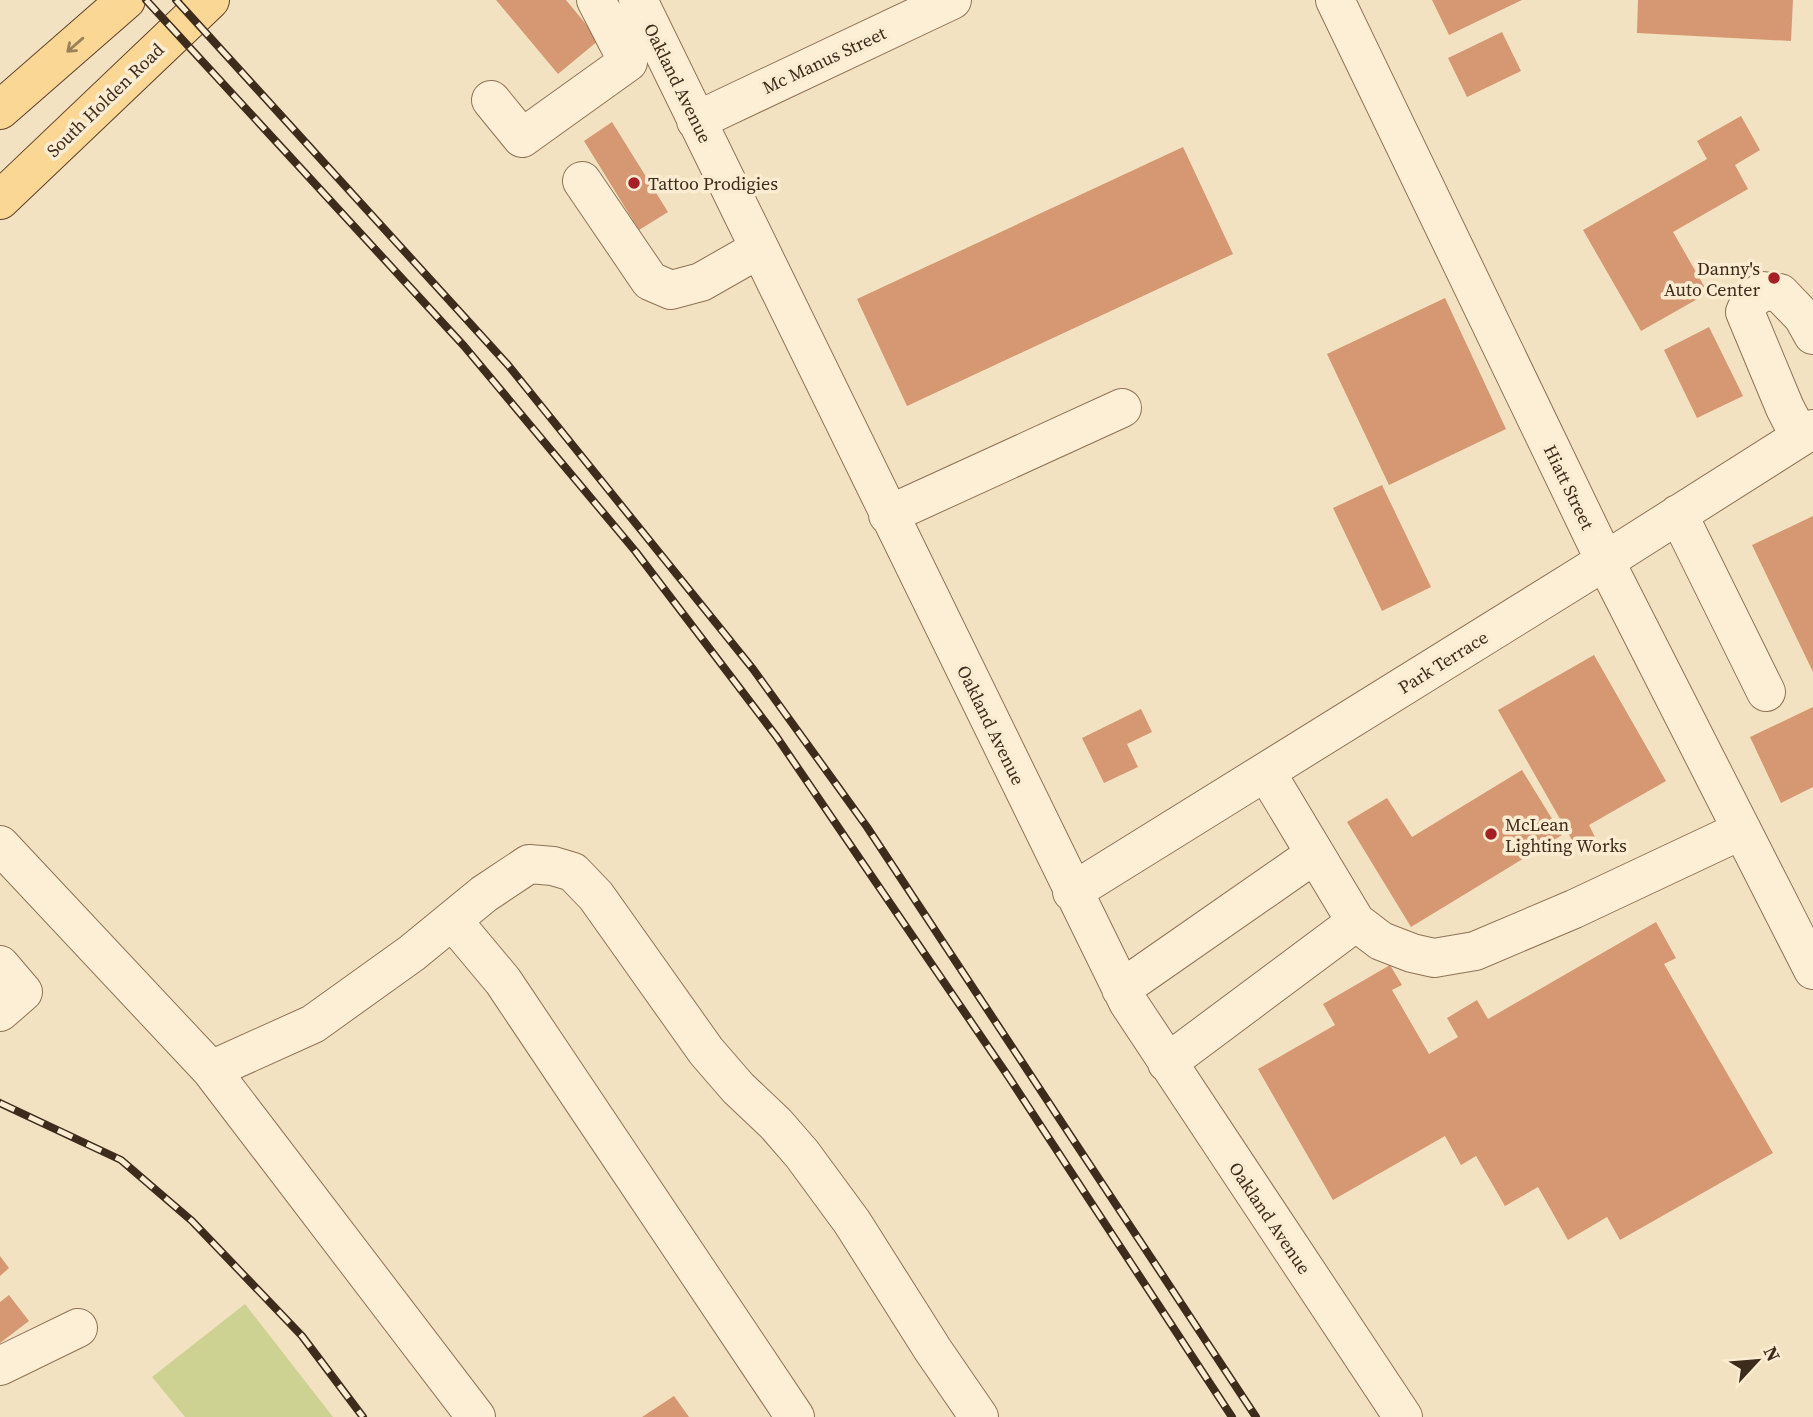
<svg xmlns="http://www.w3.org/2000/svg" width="1813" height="1417" font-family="'Source Serif 4',serif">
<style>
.green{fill:#cdd293}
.building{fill:#d59872}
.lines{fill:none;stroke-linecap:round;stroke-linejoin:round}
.minor-casing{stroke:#8f7256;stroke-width:40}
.major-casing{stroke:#5c402b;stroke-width:40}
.minor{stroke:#fcefd5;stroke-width:38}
.major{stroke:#fad794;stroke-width:38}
.rail-casing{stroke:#3d2b1c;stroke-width:8}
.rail{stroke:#f9ecd1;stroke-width:5;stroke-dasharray:16;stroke-linecap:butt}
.oneway{stroke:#9c8158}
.poi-dot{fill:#a51f25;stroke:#f9ecd1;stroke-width:2.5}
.labels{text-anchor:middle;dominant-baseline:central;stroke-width:7;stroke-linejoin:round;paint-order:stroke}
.street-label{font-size:18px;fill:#3d2b1c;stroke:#f9ecd1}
.poi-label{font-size:18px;fill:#3d2b1c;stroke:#f9ecd1;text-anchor:start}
</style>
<rect width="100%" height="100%" fill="#f3e2c1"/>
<path class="green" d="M245,1304L333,1417H185L152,1377Z"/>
<path class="building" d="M496,0H566L599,40L558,74Z
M1432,0H1522L1449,35Z
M1638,0H1793L1791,41L1637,33Z
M1502,32L1521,71L1467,97L1448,58Z
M1741,116L1760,150L1735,165L1748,189L1673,232L1708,293L1641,331L1583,230L1707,159L1697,141Z
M612,122L668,212L639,230L584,141Z
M1183,147L1233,254L907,406L857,299Z
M1445,298L1506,429L1389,485L1327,354Z
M1709,327L1743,396L1697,418L1664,350Z
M1382,485L1431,587L1382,611L1333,508Z
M1813,516V672L1752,545Z
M1594,655L1666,781L1589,825L1595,837L1576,847L1498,710Z
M1813,707V787L1781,803L1750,737Z
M1141,709L1152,732L1127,744L1138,767L1104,783L1082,738Z
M1522,770L1562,835L1411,927L1347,822L1387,798L1412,837Z
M1656,922L1676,958L1664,964L1773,1153L1620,1240L1607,1217L1568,1240L1538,1187L1505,1206L1476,1156L1461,1165L1445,1136L1333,1200L1258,1069L1335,1025L1323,1004L1390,965L1402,985L1392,990L1429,1054L1458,1037L1447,1018L1477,1000L1488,1019Z
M0,1256L9,1268L0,1276Z
M9,1295L29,1321L0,1343V1302Z
M674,1396L689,1417H642Z"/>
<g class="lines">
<g class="minor-casing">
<path id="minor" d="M638,0L1128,1002L1403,1417
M1335,0L1605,561L1813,970
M491,100L522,138L628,62L596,0
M696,121L952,0
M582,181L650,281L671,290L701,282L759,249
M1800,437L1785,408L1745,312L1750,301L1763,291L1780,293L1803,317L1813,335
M1678,514L1766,692
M888,515L1122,408
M1266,772L1356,922L1381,941L1412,953L1434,958L1475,951L1574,909L1742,830
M0,845L211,1070L476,1417
M1072,892L1605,561L1813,429
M452,920L503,981L795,1417
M0,965L23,992L0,1012
M1121,989L1315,854
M1167,1063L1356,922
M211,1070L313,1024L412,953L484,894L529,864L553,866L573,872L596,896L706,1051L738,1088L776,1124L802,1154L852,1222L933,1350L979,1417
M0,1366L78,1328"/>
</g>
<g class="major-casing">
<path id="major" d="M0,110L126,0
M0,200L210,0"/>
</g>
<use href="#minor" class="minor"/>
<use href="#major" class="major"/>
<g class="rail-casing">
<path id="rail" d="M146,0L464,346L636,552L776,736L1008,1076L1232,1417
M176,0L508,365L753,669L867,827L1256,1417
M0,1103L121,1160L192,1221L302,1336L363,1417"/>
</g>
<use href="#rail" class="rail"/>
</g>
<defs><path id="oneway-shaft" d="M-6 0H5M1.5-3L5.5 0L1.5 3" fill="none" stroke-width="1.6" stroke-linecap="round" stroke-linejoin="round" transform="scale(1.75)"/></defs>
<use class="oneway" href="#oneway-shaft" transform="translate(75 45) rotate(139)"/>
<g class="poi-dot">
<circle cx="634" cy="183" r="7"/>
<circle cx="1774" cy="278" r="7"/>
<circle cx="1491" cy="834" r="7"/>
</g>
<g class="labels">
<g class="street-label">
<text transform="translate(824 60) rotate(-25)">Mc Manus Street</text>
<text transform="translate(678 83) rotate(64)">Oakland Avenue</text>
<text transform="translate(105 100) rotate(-44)">South Holden Road</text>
<text transform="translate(1569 487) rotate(64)">Hiatt Street</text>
<text transform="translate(1443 662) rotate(-32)">Park Terrace</text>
<text transform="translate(991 725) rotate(64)">Oakland Avenue</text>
<text transform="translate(1270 1218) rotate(56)">Oakland Avenue</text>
</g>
<g class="poi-label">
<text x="648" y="183">Tattoo Prodigies</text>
<text x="1760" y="268" text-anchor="end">Danny's<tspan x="1760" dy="21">Auto Center</tspan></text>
<text x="1505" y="824">McLean<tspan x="1505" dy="21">Lighting Works</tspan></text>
</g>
</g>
<g transform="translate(1757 1361) rotate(64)" stroke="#f9ecd1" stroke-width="5" paint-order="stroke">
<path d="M0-5L12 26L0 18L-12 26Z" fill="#3d2b1c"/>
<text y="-10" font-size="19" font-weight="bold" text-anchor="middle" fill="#3d2b1c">N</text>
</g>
</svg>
